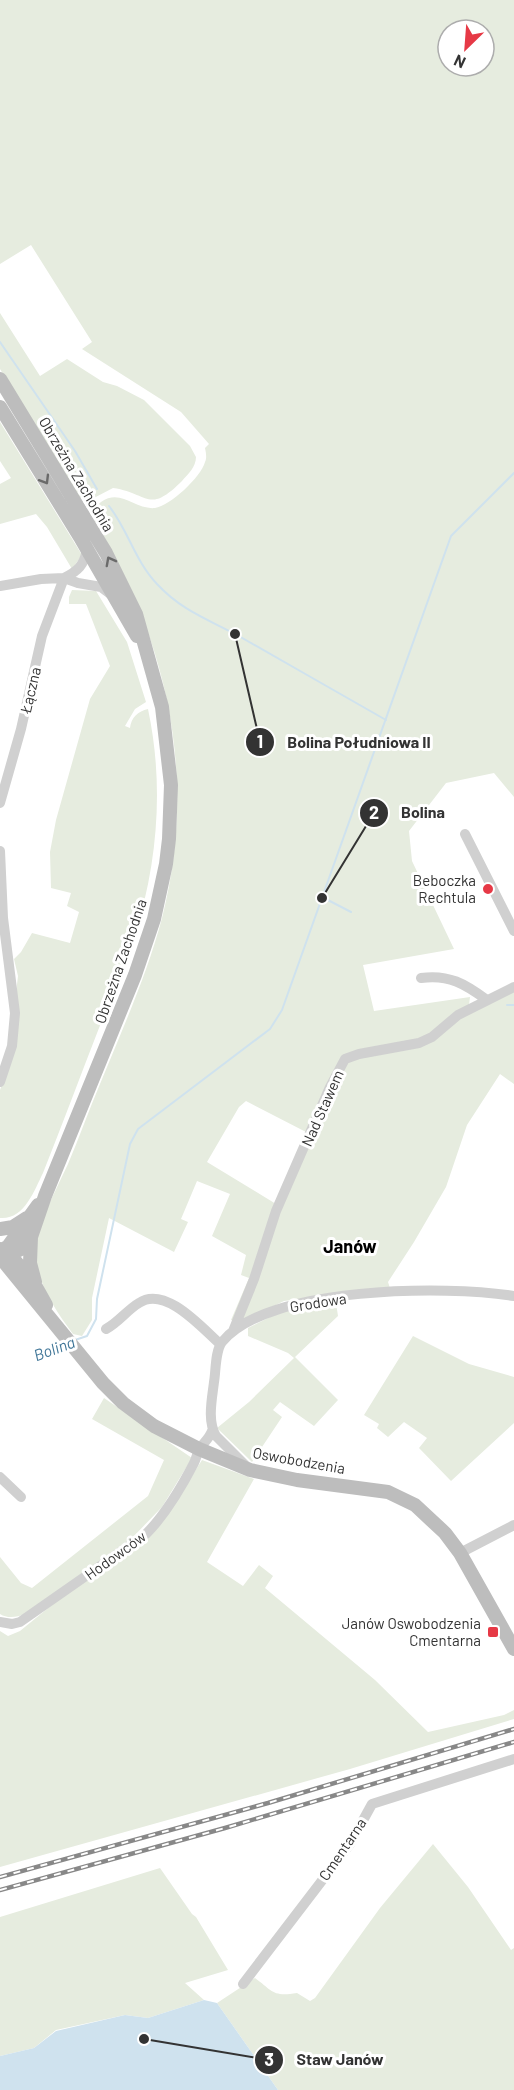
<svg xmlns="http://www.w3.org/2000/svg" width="514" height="2090" font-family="Barlow,sans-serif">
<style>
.green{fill:#e6ecdf;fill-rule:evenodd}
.water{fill:#cfe2ee}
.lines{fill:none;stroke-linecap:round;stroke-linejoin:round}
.stream{stroke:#cfe2ee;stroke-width:2}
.street{stroke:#d0d0d0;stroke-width:10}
.secondary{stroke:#bdbdbd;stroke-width:14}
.rail-casing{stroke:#888;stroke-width:4.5}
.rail{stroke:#fff;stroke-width:2;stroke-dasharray:7;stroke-linecap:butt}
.oneway{stroke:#6a6a6a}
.poi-dot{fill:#e63946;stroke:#fff;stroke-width:2}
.labels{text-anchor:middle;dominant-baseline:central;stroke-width:6;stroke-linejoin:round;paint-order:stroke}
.street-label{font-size:15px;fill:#333;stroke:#fff}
.poi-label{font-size:15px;fill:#333;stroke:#fff;text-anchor:end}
.water-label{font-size:16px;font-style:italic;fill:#3f7597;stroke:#fff}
.quarter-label{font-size:18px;font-weight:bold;fill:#000;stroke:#fff}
.leader{fill:none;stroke:#333;stroke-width:2}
.callout-dot{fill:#333;stroke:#fff;stroke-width:2}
.mark-label{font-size:18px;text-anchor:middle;font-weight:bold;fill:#fff}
.callout-label{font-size:16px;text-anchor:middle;font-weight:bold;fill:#333;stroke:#fff;stroke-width:6;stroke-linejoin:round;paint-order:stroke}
</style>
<rect width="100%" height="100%" fill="#fff"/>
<path class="green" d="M0,0H514V797L494,773L446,783L409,831L412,861L454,949L363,965L374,1011L470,997L468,1013L514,983V1084L500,1074L467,1125L446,1187L414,1242L388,1282L390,1288L284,1301L239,1323L231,1320L249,1278L241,1275L246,1255L212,1236L230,1194L197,1181L181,1219L188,1222L174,1252L109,1218L92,1298V1320L82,1336L73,1334C52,1306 29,1271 36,1234C37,1227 42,1220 45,1213C52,1197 60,1181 68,1164C79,1138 89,1110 100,1084C122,1030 147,975 162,918C198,777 168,641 93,518C93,511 96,506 101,502C121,488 135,510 155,508C170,506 201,477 205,462C207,458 206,453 205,448L209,444L181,412L82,349L92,342L31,245L0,264ZM448,30H484V66H448ZM246,1101L306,1132L276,1204L207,1162L239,1107Z
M0,313L40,376L67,359L103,382L117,386L144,400L190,446L196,457C196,467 188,474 182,481C148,515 149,493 113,488L90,500L80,498L0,369Z
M0,422L82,555L72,569L47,527L36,514L0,524V484L11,478L0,461Z
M72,590L96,591L127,642L146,702L135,709L125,726L130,728C131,718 138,711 148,709C164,784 158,862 135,935C125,966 112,997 99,1028C80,1077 62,1125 43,1173C34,1191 24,1220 0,1218V1090L7,1069L18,976L14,959L21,952L32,933L70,943L79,912L67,906L71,893L51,888L50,852L56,820L90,699L110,666L86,604H69V597Z
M336,1303L338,1316L295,1357L338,1400L314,1426L280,1402L273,1410L282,1417L252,1462L217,1428L249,1402L294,1358L288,1353L248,1336V1328L280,1312Z
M413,1336L469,1364L514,1377V1423L451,1481L419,1448L427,1438L404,1422L388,1437L377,1428L379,1424L364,1415Z
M104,1398L192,1458L162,1507L133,1537L25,1614C17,1617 8,1619 0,1614V1557L21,1583L32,1588L148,1496L164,1460L92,1419Z
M202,1460L254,1479L207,1562L243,1586L259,1565L273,1576L265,1588L375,1680L428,1732L504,1715L514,1710V1719L350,1769L0,1867V1631L8,1636L20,1631L172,1507Z
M433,1844L468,1887L511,1950L514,1948V2090H278L217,2003L255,1978C273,1991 272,1997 297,1993L310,2001L315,1998L380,1908Z
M160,1868L192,1914L196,1917L228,1970L185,1983L204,2000L148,2018L125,2015L56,2030L34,2048L0,2056V1917Z"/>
<path class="water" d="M204,2000L217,2003L278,2090H0V2056L34,2048L56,2031L125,2015L148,2018Z"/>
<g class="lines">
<path class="stream" d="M0,342L75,451L97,489
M109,506C128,530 135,561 157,584C181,610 207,619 237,635C287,663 336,692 386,720
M324,898L351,912
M507,1005H514
M75,1340L87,1336L96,1319L97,1299L130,1144L138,1129L270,1029L282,1010L451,536L514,473
M53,1349L64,1344"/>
<path class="street" d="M64,578C78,571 84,565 87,550
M0,586L41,579L64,578L78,583L101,587L113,596
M0,803L21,729L42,636L64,578
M465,834L514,931
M0,851L3,918L15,1013L12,1046L0,1082
M421,978C449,974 465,984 487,1000
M106,1329C119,1322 127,1310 139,1303C165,1285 202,1328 220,1344
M233,1331L254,1279L276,1211L330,1087L345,1059L359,1054L419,1043L432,1037L458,1015L514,987
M245,1465L216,1436C207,1421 212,1399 214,1382C216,1371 215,1351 222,1342C267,1286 447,1285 514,1296
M0,1477L21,1497
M460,1553L514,1525
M0,1622L12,1624L20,1622L146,1534C166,1514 181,1488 194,1463C196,1459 197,1454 199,1450C203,1443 209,1439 212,1431
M243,1984L350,1844L372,1804L514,1759"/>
<path class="secondary" d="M0,379L106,553L136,614L162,707L171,785L169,839L166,864L154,919L135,975L45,1196L31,1237L19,1250L14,1252L0,1249
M0,407L80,537L137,636
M0,1229L13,1227L27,1218
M31,1237L30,1263L35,1282
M5,1248L36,1287L46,1305
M0,1257L103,1383L123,1403L154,1426L199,1449L250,1470L297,1480L388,1492L415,1505L445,1533L460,1553L514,1649
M6,1257L9,1245L38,1205"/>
<g class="rail-casing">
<path id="rail" d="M0,1877L268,1803L514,1729
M0,1890L225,1828L514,1742"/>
</g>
<use href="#rail" class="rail"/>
</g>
<defs><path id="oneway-chevron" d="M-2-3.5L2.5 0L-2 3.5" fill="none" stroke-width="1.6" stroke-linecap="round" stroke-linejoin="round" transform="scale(1.5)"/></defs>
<g class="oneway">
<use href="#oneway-chevron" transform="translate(45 480) rotate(59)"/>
<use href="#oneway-chevron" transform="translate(110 561) rotate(-118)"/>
</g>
<g class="poi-dot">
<circle cx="488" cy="889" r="6"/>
<rect x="487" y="1626" width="12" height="12" rx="3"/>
</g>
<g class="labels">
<g class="street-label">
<text transform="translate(77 474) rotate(59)">Obrzeżna Zachodnia</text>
<text transform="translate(30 690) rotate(-77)">Łączna</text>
<text transform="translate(120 961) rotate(-71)">Obrzeżna Zachodnia</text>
<text transform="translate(322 1108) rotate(-66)">Nad Stawem</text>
<text transform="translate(318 1302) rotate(-9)">Grodowa</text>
<text transform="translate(299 1460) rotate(10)">Oswobodzenia</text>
<text transform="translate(115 1555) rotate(-36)">Hodowców</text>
<text transform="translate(342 1849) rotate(-56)">Cmentarna</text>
</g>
<g class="poi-label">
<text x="476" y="880">Beboczka<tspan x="476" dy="17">Rechtula</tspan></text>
<text x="481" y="1623">Janów Oswobodzenia<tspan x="481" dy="17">Cmentarna</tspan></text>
</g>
<g class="water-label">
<text transform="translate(54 1348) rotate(-20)">Bolina</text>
</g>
<g class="quarter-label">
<text x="350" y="1246">Janów</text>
</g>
</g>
<path class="leader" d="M235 634L260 742M322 898L374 813M144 2039L269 2060"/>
<g class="callout-dot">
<circle cx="235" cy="634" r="6"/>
<circle cx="322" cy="898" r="6"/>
<circle cx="144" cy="2039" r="6"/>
<circle cx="260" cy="742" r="15"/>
<circle cx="374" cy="813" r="15"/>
<circle cx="269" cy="2060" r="15"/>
</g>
<g class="mark-label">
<text x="260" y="748">1</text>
<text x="374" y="819">2</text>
<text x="269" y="2066">3</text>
</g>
<g class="callout-label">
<text x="359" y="748">Bolina Południowa II</text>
<text x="423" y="818">Bolina</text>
<text x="340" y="2065">Staw Janów</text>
</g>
<g transform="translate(466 48) rotate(205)"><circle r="28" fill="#ffffff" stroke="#adadad" stroke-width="1.5"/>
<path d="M0-4.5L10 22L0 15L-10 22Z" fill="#e63946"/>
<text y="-9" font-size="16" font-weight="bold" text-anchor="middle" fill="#333333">N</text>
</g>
</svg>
